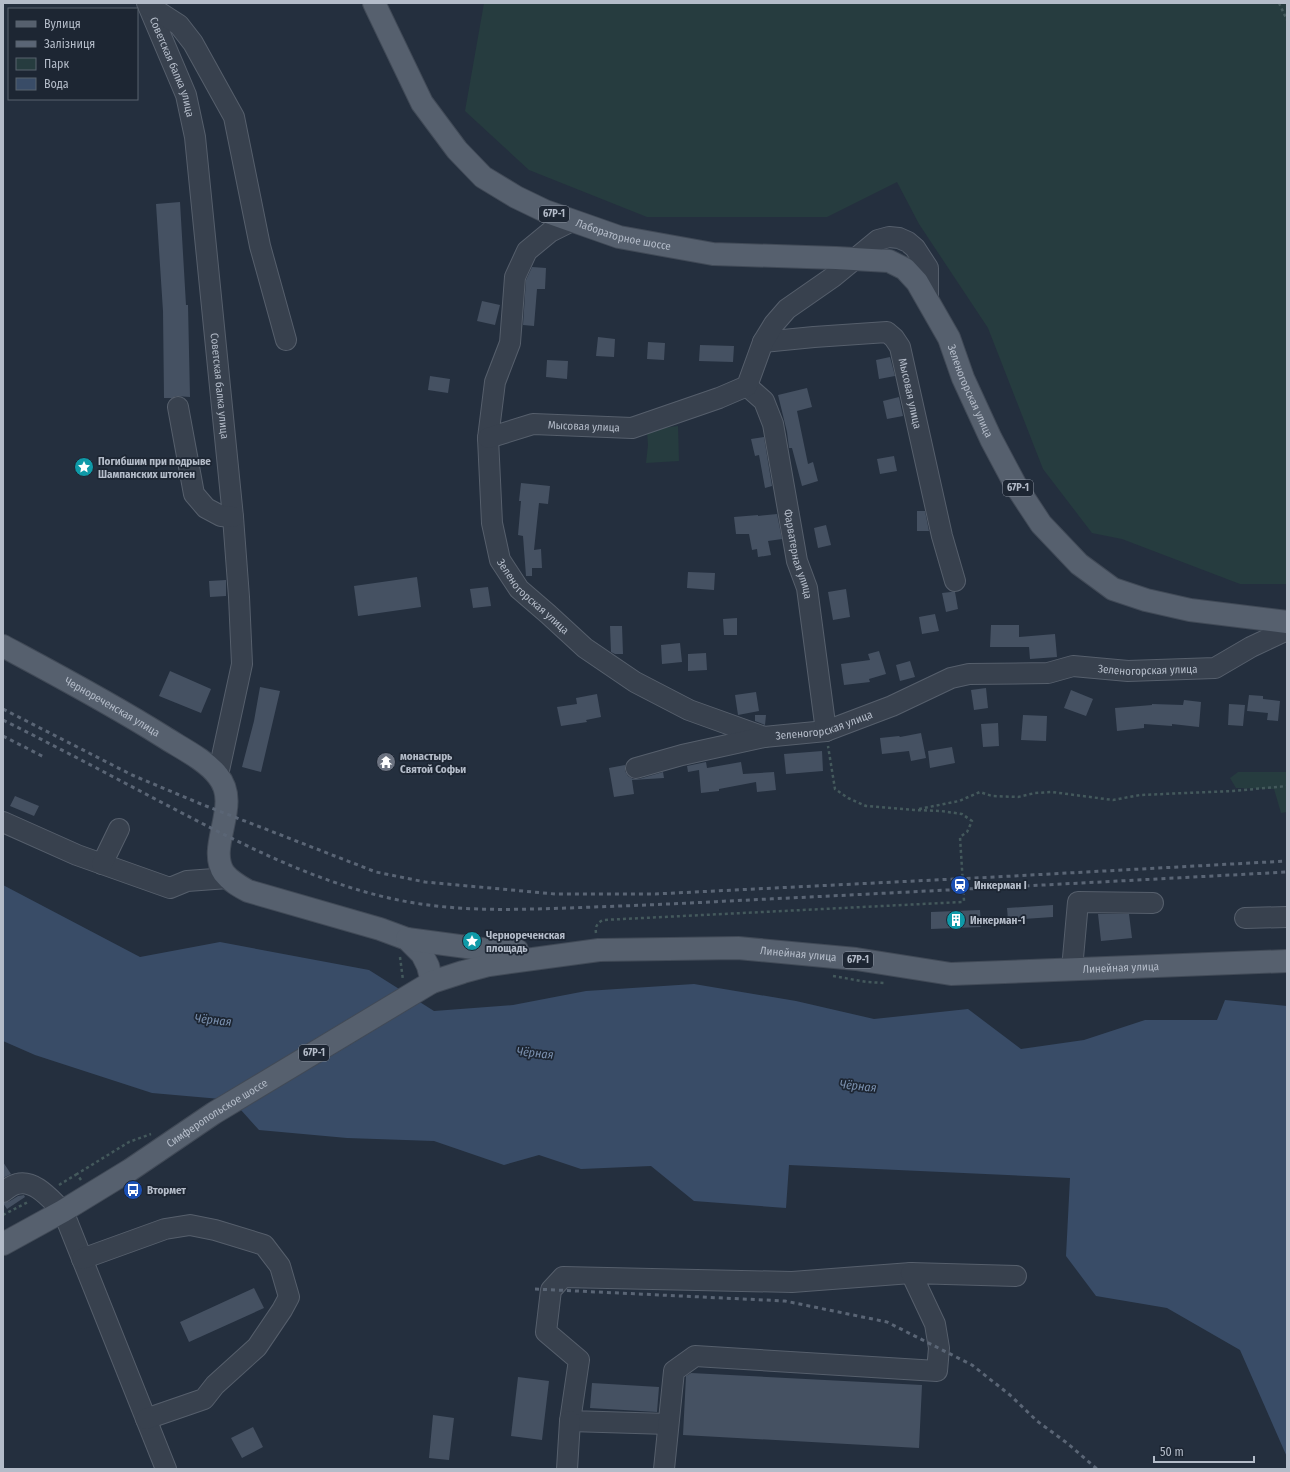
<svg xmlns="http://www.w3.org/2000/svg" width="1290" height="1472" font-family="'Fira Sans Condensed',sans-serif">
<style>
.green{fill:#263c3f}
.water{fill:#394c67}
.building{fill:#455162}
.lines{fill:none;stroke-linecap:round;stroke-linejoin:round}
.minor-casing{stroke:#565f6c;stroke-width:22}
.major-casing{stroke:#414a57;stroke-width:24}
.path{stroke:#44595c;stroke-width:2.5;stroke-dasharray:3 3;stroke-linecap:butt}
.minor{stroke:#38414e;stroke-width:20}
.major{stroke:#56606e;stroke-width:22}
.rail{stroke:#5a6575;stroke-width:3;stroke-dasharray:4 4;stroke-linecap:butt}
.labels{text-anchor:middle;dominant-baseline:central;stroke-width:3.5;stroke-linejoin:round;paint-order:stroke}
.shield{fill:#1d2633;stroke:#878f9c;stroke-width:1}
.shield-label{font-size:10px;font-weight:bold;fill:#b4bcc9}
.street-label{font-size:11px;fill:#b4bcc9;stroke:#1d2633}
.poi-label{font-size:11px;font-weight:bold;fill:#b4bcc9;stroke:#1d2633;text-anchor:start}
.water-label{font-size:12px;font-style:italic;fill:#7c92b1;stroke:#1d2633}
</style>
<rect width="100%" height="100%" fill="#242f3e"/>
<path class="green" d="M484,3H1287V584H1240L1122,539L1092,533L1043,469L988,328L919,224L897,182L827,217H647L529,170L465,111Z
M678,426L679,461L646,463L648,445L647,430Z
M1238,772H1287V812L1281,813L1274,789L1236,788L1230,778Z"/>
<path class="water" d="M3,885L140,957L220,942L369,970L434,1011L513,1005L586,991L694,984L796,1001L874,1019L968,1009L1021,1049L1084,1040L1145,1020H1217L1225,1000L1287,1006V1457L1240,1350L1167,1308L1096,1296L1066,1256L1070,1178L789,1165L786,1208L694,1201L651,1166L581,1169L539,1155L504,1165L434,1141L347,1138L259,1130L232,1100L152,1093L35,1055L3,1041Z"/>
<path class="building" d="M180,202L186,305H188L190,397L176,396L172,398H164L163,311L156,204Z
M532,267L546,268L545,289H537L534,326L523,325L526,280Z
M482,301L500,305L495,325L477,321Z
M598,337L615,339L614,357L596,356Z
M648,342L665,343L664,360L647,359Z
M700,345L734,346L733,362L699,361Z
M890,357L895,376L879,379L876,360Z
M547,360L568,361L567,379L546,377Z
M430,376L450,379L448,393L428,390Z
M807,388L812,407L797,411L808,464L813,462L818,481L802,486L792,448H789L787,432L778,395Z
M899,397L903,416L887,419L883,401Z
M764,437L772,486L765,488L759,455L755,456L751,439Z
M894,456L897,471L880,474L877,459Z
M521,483L550,486L548,504L539,503L534,550L541,549L542,568H532V576H526L523,536L518,535L521,501H519Z
M917,511H925L929,531H917Z
M777,514L782,539L768,541L771,555L758,557L757,549L752,550L749,534H736L734,517L758,515V516Z
M826,525L831,545L818,548L814,528Z
M688,572L715,573L714,590L687,588Z
M417,577L421,607L358,616L354,586Z
M226,580V596L210,597L209,581Z
M488,587L491,606L473,608L470,589Z
M846,589L850,617L833,620L828,592Z
M951,592H955L958,609L946,612L942,593Z
M935,614L939,631L922,634L919,617Z
M737,618V635H724L723,619Z
M991,625H1019V637L1055,634L1057,657L1030,659L1029,647H990Z
M610,626H622L623,654H615L611,652Z
M680,643L682,662L662,664L661,645Z
M879,651L886,674L869,679L870,682L844,685L841,664L870,660L868,654Z
M706,653L707,670L688,671V654Z
M910,661L915,677L900,681L896,665Z
M170,671L211,689L201,713L159,696Z
M260,687L280,691L261,772L242,767L254,721Z
M986,688L988,708L974,710L971,690Z
M1071,690L1093,699L1086,716L1064,708Z
M756,692L759,711L738,715L735,695Z
M597,694L601,717L586,720L587,722L561,726L557,707L577,704L576,698Z
M1249,695L1263,696V699L1280,701L1278,721L1267,720L1268,713L1247,711Z
M1184,700L1201,702L1199,727L1172,724V726L1144,724V728L1117,731L1115,708L1152,705V704L1183,705Z
M1229,704L1245,705L1243,726L1228,725Z
M755,715H766L765,725L755,721Z
M1023,715L1047,716L1046,741L1021,740Z
M998,723L999,746L983,747L981,724Z
M921,733L926,758L911,761L909,751L882,754L880,738L899,736L900,737Z
M952,747L955,763L930,768L928,751Z
M822,751L823,771L786,774L784,754Z
M706,762L707,768L741,762L743,774L774,772L776,790L757,792L756,782L719,789V791L701,793L699,770L688,772L687,766Z
M625,765V771L628,776L633,779H639L663,772L664,778L632,780L634,794L614,797L609,768Z
M15,796L39,806L34,816L10,806Z
M1053,905V917L1008,920L1007,908Z
M980,910L981,927L931,929V912Z
M1098,914H1129L1132,938L1101,941Z
M3,1162L11,1174L3,1178Z
M24,1195L25,1197L7,1209L3,1203L10,1201L18,1196Z
M254,1288L264,1308L189,1342L180,1322Z
M691,1373L922,1385L919,1448L683,1435L686,1376Z
M518,1377L549,1381L542,1440L511,1436Z
M592,1383L659,1387L657,1412L590,1408Z
M433,1415L454,1418L449,1460L429,1458Z
M253,1427L263,1447L242,1458L231,1438Z"/>
<g class="lines">
<g class="minor-casing">
<g id="minor">
<path id="s1" d="M147,3L186,95L195,137L233,517L239,597L242,664L218,775"/>
<path d="M148,5L179,25L193,43L234,117L260,246L286,340"/>
<path id="s2" d="M572,221L550,232L527,251L515,277L510,343L495,382L488,438L492,523L500,560L519,589L548,614L585,648L635,682L689,710L764,737L826,731L892,706L951,678L969,674L1048,673L1073,666L1128,671L1215,668L1251,647L1287,630"/>
<path id="s3" d="M763,342L814,337L887,332L894,338L900,347L942,536L955,581"/>
<path id="s4" d="M747,386L764,401L773,424L797,561L807,588L826,731"/>
<path d="M178,407L194,494L206,508L221,516L233,517"/>
<path id="s5" d="M488,438L533,424L632,428L719,398L747,386L763,342L774,324L787,309L833,277L878,240L889,237L899,238L908,242L915,248L928,268V300"/>
<path d="M636,768L682,755L764,737"/>
<path d="M3,822L77,855L170,888L187,881L228,878"/>
<path d="M102,864L119,829"/>
<path d="M1245,918L1287,917"/>
<path d="M1072,969L1078,902L1153,903"/>
<path d="M3,1192C7,1189 12,1185 17,1184C35,1179 51,1200 63,1211L166,1469"/>
<path d="M82,1259L165,1229L190,1225L215,1230L264,1245L280,1266L289,1297L282,1310L257,1347L215,1385L204,1399L146,1419"/>
<path d="M668,1424L570,1421L579,1360L546,1332L551,1290L563,1277L792,1282L911,1273"/>
<path d="M567,1469L570,1421"/>
<path d="M664,1469L674,1371L695,1356L937,1371L939,1348L935,1324L911,1273L1016,1276"/>
</g>
</g>
<g class="major-casing">
<g id="major">
<path id="s6" d="M374,3L422,103L457,150L483,177L516,197L545,211L619,237L713,254L836,258L889,261L905,269L917,282L949,338L963,378L991,439L1016,486L1041,524L1079,564L1113,589L1146,600L1190,610L1287,622"/>
<path id="s7" d="M3,646C57,675 112,704 164,737C181,748 206,760 218,776C242,805 206,846 224,873C230,881 239,886 248,891L380,929L407,939L422,954L428,966L432,982"/>
<path d="M407,939L489,950H517"/>
<path id="s8" d="M3,1244L63,1211L130,1170L214,1113L432,982L463,972L489,965L599,950L738,948L856,959L951,974L1287,961"/>
</g>
</g>
<path class="path" d="M1279,3L1287,20
M919,809L959,801L980,792L992,796L1018,797L1035,793L1052,792L1113,800L1140,795L1233,791L1287,786
M596,933C595,927 597,923 603,920L962,902L964,901L960,837L967,832L972,821L962,814L941,811L914,810L866,806L848,798L835,789L828,746
M400,957L403,980
M833,976L867,982L885,983
M81,1180L77,1174L129,1142L151,1134
M59,1185L77,1174
M3,1215L28,1202"/>
<use href="#minor" class="minor"/>
<use href="#major" class="major"/>
<path class="rail" d="M3,709L132,775L201,804L376,872L425,882L555,894H655L995,877L1287,861
M3,720C55,746 106,773 157,800C232,839 306,879 389,898C450,912 507,910 568,908C622,906 675,904 728,901C914,892 1101,882 1287,872
M3,736L44,757
M535,1289L785,1301L887,1322L972,1365L1010,1395L1037,1421L1067,1443L1097,1469"/>
</g>
<defs>
<g id="sight-disc" transform="scale(1)"><circle r="9.5" fill="#0f9aa8" stroke="#1d2633"/><path d="M0-6L1.8-2.2L6-1.7L2.9 1.2L3.7 5.4L0 3.3L-3.7 5.4L-2.9 1.2L-6-1.7L-1.8-2.2Z" fill="#fff"/></g>
<g id="temple-disc" transform="scale(1)"><circle r="9.5" fill="#6b7280" stroke="#1d2633"/><path d="M0-6L5-2H3V0L6.5 2.5H4V6H1.5V3h-3V6H-4V2.5H-6.5L-3 0V-2H-5Z" fill="#fff"/></g>
<g id="station-disc" transform="scale(1)"><circle r="9.5" fill="#1a4fb4" stroke="#1d2633"/><path d="M-3-6H3Q5-6 5-4V2Q5 4 3 4L4.5 6H3L1.5 4h-3L-3 6H-4.5L-3 4Q-5 4-5 2V-4Q-5-6-3-6ZM-3.5-4v3h7v-3ZM-3.5 1v1.5H-2V1ZM2 1v1.5H3.5V1Z" fill="#fff"/></g>
<g id="building-disc" transform="scale(1)"><circle r="9.5" fill="#0f9aa8" stroke="#1d2633"/><path d="M-4-6H4V6H1V3H-1V6H-4ZM-2.5-4.3h1.7v1.8h-1.7ZM.8-4.3h1.7v1.8H.8ZM-2.5-1h1.7V.8h-1.7ZM.8-1h1.7V.8H.8Z" fill="#fff"/></g>
<g id="bus-disc" transform="scale(1)"><circle r="9.5" fill="#1a4fb4" stroke="#1d2633"/><path d="M-5-6H5V4H4V6H2V4H-2V6H-4V4H-5ZM-3.5-4V0h7V-4ZM-3.5 1.2v1.5H-2V1.2ZM2 1.2v1.5H3.5V1.2Z" fill="#fff"/></g>
</defs>
<g fill-rule="evenodd">
<use href="#sight-disc" x="84" y="467"/>
<use href="#temple-disc" x="386" y="762"/>
<use href="#station-disc" x="960" y="885"/>
<use href="#building-disc" x="956" y="920"/>
<use href="#sight-disc" x="472" y="941"/>
<use href="#bus-disc" x="133" y="1190"/>
</g>
<g class="labels">
<g class="shield">
<rect x="539" y="206" width="30" height="16" rx="3"/>
<rect x="1003" y="480" width="30" height="16" rx="3"/>
<rect x="843" y="952" width="30" height="16" rx="3"/>
<rect x="299" y="1045" width="30" height="16" rx="3"/>
</g>
<g class="shield-label">
<text x="554" y="214">67Р-1</text>
<text x="1018" y="488">67Р-1</text>
<text x="858" y="960">67Р-1</text>
<text x="314" y="1053">67Р-1</text>
</g>
<g class="street-label">
<text stroke="none"><textPath href="#s1" startOffset="69">Советская балка улица</textPath></text>
<text stroke="none"><textPath href="#s6" startOffset="360">Лабораторное шоссе</textPath></text>
<text stroke="none"><textPath href="#s1" startOffset="393">Советская балка улица</textPath></text>
<text stroke="none"><textPath href="#s6" startOffset="785">Зеленогорская улица</textPath></text>
<text stroke="none"><textPath href="#s3" startOffset="192">Мысовая улица</textPath></text>
<text stroke="none"><textPath href="#s5" startOffset="98">Мысовая улица</textPath></text>
<text stroke="none"><textPath href="#s4" startOffset="180">Фарватерная улица</textPath></text>
<text stroke="none"><textPath href="#s2" startOffset="420">Зеленогорская улица</textPath></text>
<text stroke="none"><textPath href="#s2" startOffset="1091">Зеленогорская улица</textPath></text>
<text stroke="none"><textPath href="#s7" startOffset="125">Чернореченская улица</textPath></text>
<text stroke="none"><textPath href="#s2" startOffset="756">Зеленогорская улица</textPath></text>
<text stroke="none"><textPath href="#s8" startOffset="873">Линейная улица</textPath></text>
<text stroke="none"><textPath href="#s8" startOffset="1197">Линейная улица</textPath></text>
<text stroke="none"><textPath href="#s8" startOffset="251">Симферопольское шоссе</textPath></text>
</g>
<g class="poi-label">
<text x="98" y="461">Погибшим при подрыве<tspan x="98" dy="13">Шампанских штолен</tspan></text>
<text x="400" y="756">монастырь<tspan x="400" dy="13">Святой Софьи</tspan></text>
<text x="974" y="885">Инкерман I</text>
<text x="970" y="920">Инкерман-1</text>
<text x="486" y="935">Чернореченская<tspan x="486" dy="13">площадь</tspan></text>
<text x="147" y="1190">Втормет</text>
</g>
<g class="water-label">
<text transform="translate(213 1020) rotate(6)">Чёрная</text>
<text transform="translate(535 1053) rotate(6)">Чёрная</text>
<text transform="translate(858 1086) rotate(6)">Чёрная</text>
</g>
</g>
<rect width="1290" height="1472" fill="none" stroke="#b4bcc9" stroke-width="8"/>
<rect x="8" y="8" width="130" height="92" fill="#1d2633" stroke="#59626f"/>
<rect x="16" y="21" width="20" height="6" fill="#56606e" stroke="#59626f"/>
<text x="44" y="28" font-size="12" fill="#b4bcc9">Вулиця</text>
<rect x="16" y="41" width="20" height="6" fill="#5a6575" stroke="#59626f"/>
<text x="44" y="48" font-size="12" fill="#b4bcc9">Залізниця</text>
<rect x="16" y="58" width="20" height="12" fill="#263c3f" stroke="#59626f"/>
<text x="44" y="68" font-size="12" fill="#b4bcc9">Парк</text>
<rect x="16" y="78" width="20" height="12" fill="#394c67" stroke="#59626f"/>
<text x="44" y="88" font-size="12" fill="#b4bcc9">Вода</text>
<path d="M1154 1456v6h100v-6" fill="none" stroke="#b4bcc9" stroke-width="2"/>
<text x="1160" y="1456" font-size="12" fill="#b4bcc9" stroke="#1d2633" stroke-width="3" paint-order="stroke">50 m</text>
</svg>
